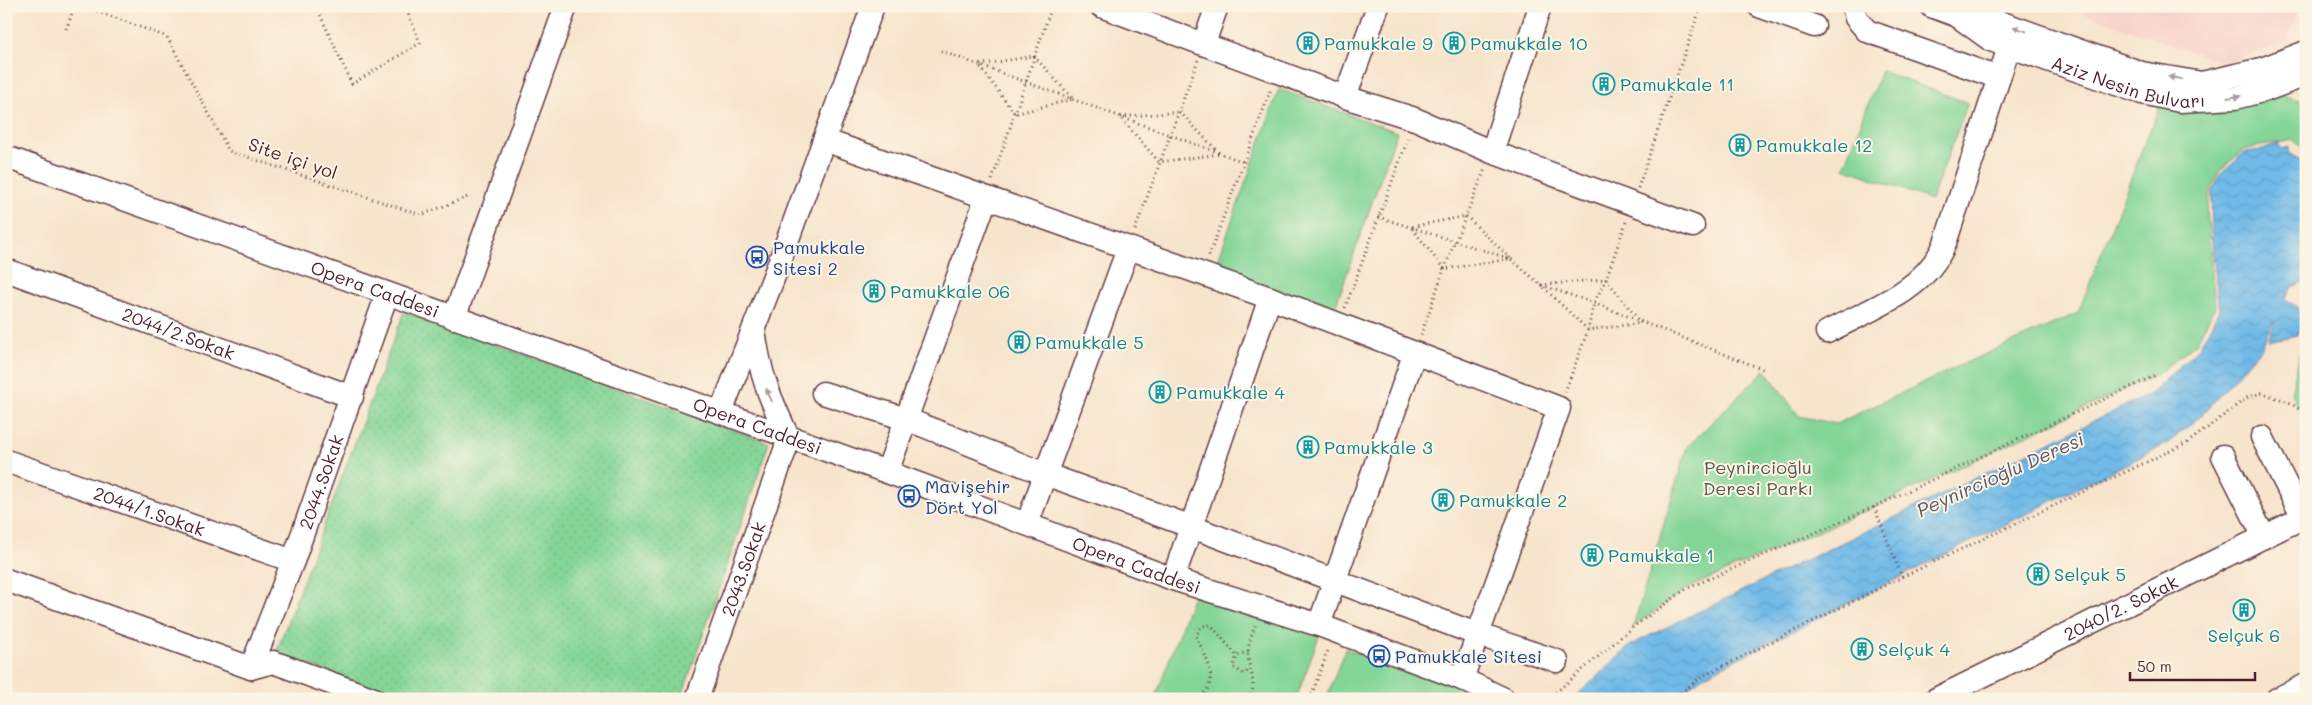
<svg xmlns="http://www.w3.org/2000/svg" width="2312" height="705" font-family="Mali,sans-serif">
<style>
.built{fill:#f7d1c8}
.grass{fill:url(#grass-dots);stroke:#677a61}
.green{fill:#84d697;stroke:#677a61}
.water{fill:url(#water-waves);stroke:#5c6c8a}
.lines{fill:none;stroke-linecap:round;stroke-linejoin:round}
.minor-casing{stroke:#643d43;stroke-width:25}
.path{stroke:#643d43;stroke-width:3;stroke-dasharray:1 4;stroke-linecap:butt}
.minor{stroke:#fff;stroke-width:22}
.oneway{fill:#ae9aa0}
.labels{text-anchor:middle;dominant-baseline:central;stroke-width:4;stroke-linejoin:round;paint-order:stroke}
.culture-label{font-size:18px;fill:#0d838f;stroke:#fcf5e5;text-anchor:start}
.street-label{font-size:18px;fill:#4a1f2b;stroke:#fcf5e5}
.transit-label{font-size:18px;fill:#164399;stroke:#fcf5e5;text-anchor:start}
.park-label{font-size:18px;fill:#5b564b;stroke:#fcf5e5}
.water-label{font-size:19px;font-style:italic;fill:#57556d;stroke:#fcf5e5}
</style>
<defs>
<pattern id="grass-dots" width="8" height="8" patternUnits="userSpaceOnUse" patternTransform="scale(1.25)"><rect width="8" height="8" fill="#84d697"/><path d="M2 2h.1M6 6h.1" fill="none" stroke="#74b782" stroke-width="1.8" stroke-linecap="round"/></pattern>
<pattern id="water-waves" width="16" height="10" patternUnits="userSpaceOnUse" patternTransform="scale(1.25)"><rect width="16" height="10" fill="#6fbae8"/><path d="M0 5q4-4 8 0t8 0" fill="none" stroke="#629fc7"/></pattern>
</defs>
<rect width="100%" height="100%" fill="#fcf5e5"/>
<filter id="ink" filterUnits="userSpaceOnUse"><feTurbulence type="fractalNoise" baseFrequency=".02" numOctaves="2"/><feDisplacementMap in="SourceGraphic" scale="10" xChannelSelector="R" yChannelSelector="G"/><feConvolveMatrix kernelMatrix="1 2 1 2 8 2 1 2 1" color-interpolation-filters="sRGB"/></filter>
<filter id="wash" filterUnits="userSpaceOnUse"><feTurbulence type="fractalNoise" baseFrequency=".0096" numOctaves="4" result="noise"/><feDisplacementMap in="SourceGraphic" scale="20" xChannelSelector="R" yChannelSelector="G"/><feGaussianBlur stdDeviation="1.12" result="paint"/><feColorMatrix in="noise" values="0 0 0 0 0 0 0 0 0 0 0 0 0 0 0 0 0 1.4 0 .05"/><feComposite in="paint" operator="in"/></filter>
<g filter="url(#wash)">
<rect width="100%" height="100%" fill="#f7e4cc"/>
<path class="built" d="M2062,6H2300L2287,42L2224,63Z"/>
<path class="grass" d="M404,312L769,443L681,699H402L276,653Z"/>
<path class="green" d="M1881,71L1968,103L1931,200L1844,168Z
M1279,89L1397,132L1332,316L1213,274Z
M2266,90L2306,102V151L2293,140L2245,149L2220,170L2210,191L2207,211L2215,307L2196,343L2156,375L1874,507L1686,589L1633,627L1687,447L1765,370L1799,416L1836,424L1961,365L2078,313L2163,97Z
M2306,327V422L2291,393Z
M1194,592L1319,636L1296,699H1155Z
M1345,649L1477,690L1484,699H1326Z"/>
<path class="water" d="M2278,144L2282,149L2289,147L2288,153L2306,162V281L2292,287L2285,299C2303,308 2305,317 2297,335L2268,341L2274,322H2272L2262,347L2203,414L2168,443L1703,676L1672,699H1573L1632,644L2152,393L2200,346L2219,310L2211,230L2212,192L2221,173L2245,152L2262,150Z"/>
</g>
<g filter="url(#ink)">
<g class="lines">
<g class="minor-casing">
<g id="minor">
<path d="M1101,6L1345,97L1415,119L1492,152L1693,226"/>
<path d="M1759,6L1814,26"/>
<path d="M1853,6L1856,18L1867,31L1999,78"/>
<path d="M1931,6L1958,16L1994,20L2142,73L2202,83L2262,69L2306,52"/>
<path id="s1" d="M1959,17L1991,40L2142,93L2180,101L2235,98L2266,90L2306,75"/>
<path d="M1204,43L1217,6"/>
<path d="M1345,97L1378,6"/>
<path d="M824,140L1270,298L1559,408L1462,679"/>
<path d="M1492,152L1540,6"/>
<path id="s2" d="M6,157L887,472L1173,579L1319,625L1462,679L1504,699"/>
<path id="s3" d="M6,270L352,397"/>
<path d="M454,318L566,6"/>
<path d="M1827,332C1870,309 1926,291 1945,243L2009,47"/>
<path d="M823,393L906,419L1045,474L1192,527L1479,635L1557,661"/>
<path d="M721,412L778,266L873,6"/>
<path d="M2262,437L2303,518"/>
<path d="M2223,456L2264,537"/>
<path id="s4" d="M6,461L293,561"/>
<path d="M887,472L986,199"/>
<path d="M1027,524L1128,249"/>
<path d="M1173,579L1270,298"/>
<path d="M6,580L251,668L273,662L374,699"/>
<path d="M1319,625L1414,355"/>
<path id="s5" d="M251,668L293,561L387,294"/>
<path id="s6" d="M697,699L789,439C770,398 760,376 754,330"/>
<path id="s7" d="M1936,699L2306,516"/>
<path d="M2277,699L2306,685"/>
</g>
</g>
<path class="path" d="M83,6L167,37L229,151L421,215L470,196
M316,6L352,84L420,43L405,6
M66,29L75,6
M941,51L1244,162
M1034,56L1073,99L1015,114L979,65Z
M1180,112L1220,154L1159,162L1120,117Z
M992,180L1052,6
M1638,188L1701,6
M1466,216L1511,259L1444,269L1411,227Z
M1378,217L1511,259L1541,285L1594,303L1765,370
M1135,230L1198,60
M1209,256L1271,89
M1606,279L1641,323L1588,330L1541,285Z
M1345,308L1409,136
M1421,335L1444,269L1485,169
M1565,392L1588,330L1594,303L1606,279L1626,222
M1874,507L1902,577
M1248,651L1237,656L1233,667L1244,674L1249,670
M1196,699C1223,684 1206,658 1196,636L1202,626L1211,625L1237,656
M1248,699C1259,684 1248,670 1248,654C1248,644 1253,632 1256,623
M1310,699L1329,648
M1548,699L1633,627L1686,589L1874,507L2156,375
M1673,699L1703,676L1902,577L2187,443L2248,397L2262,393L2289,402L2306,414"/>
<use href="#minor" class="minor"/>
</g>
<defs><path id="oneway-solid" d="M-6-.8H1V-3.2L6.5 0L1 3.2V.8H-6Z" transform="scale(1.25)"/></defs>
<g class="oneway">
<use href="#oneway-solid" transform="translate(2020 29) rotate(-160)"/>
<use href="#oneway-solid" transform="translate(2175 78) rotate(-170)"/>
<use href="#oneway-solid" transform="translate(2234 97) rotate(-8)"/>
<use href="#oneway-solid" transform="translate(769 395) rotate(-114)"/>
</g>
</g>
<defs>
<g id="building-ring" transform="scale(1.125)"><circle r="9.5" fill="#fcf5e5" stroke="#0f9aa8" stroke-width="1.5"/><path d="M-4-6H4V6H1V3H-1V6H-4ZM-2.5-4.3h1.7v1.8h-1.7ZM.8-4.3h1.7v1.8H.8ZM-2.5-1h1.7V.8h-1.7ZM.8-1h1.7V.8H.8Z" fill="#0f9aa8"/></g>
<g id="bus-ring" transform="scale(1.125)"><circle r="9.5" fill="#fcf5e5" stroke="#1a4fb4" stroke-width="1.5"/><path d="M-5-6H5V4H4V6H2V4H-2V6H-4V4H-5ZM-3.5-4V0h7V-4ZM-3.5 1.2v1.5H-2V1.2ZM2 1.2v1.5H3.5V1.2Z" fill="#1a4fb4"/></g>
</defs>
<g fill-rule="evenodd">
<use href="#building-ring" x="1308" y="43"/>
<use href="#building-ring" x="1454" y="43"/>
<use href="#building-ring" x="1604" y="84"/>
<use href="#building-ring" x="1740" y="145"/>
<use href="#bus-ring" x="757" y="257"/>
<use href="#building-ring" x="874" y="291"/>
<use href="#building-ring" x="1019" y="342"/>
<use href="#building-ring" x="1160" y="392"/>
<use href="#building-ring" x="1308" y="447"/>
<use href="#bus-ring" x="909" y="496"/>
<use href="#building-ring" x="1443" y="500"/>
<use href="#building-ring" x="1592" y="555"/>
<use href="#building-ring" x="2038" y="574"/>
<use href="#building-ring" x="2244" y="610"/>
<use href="#building-ring" x="1862" y="649"/>
<use href="#bus-ring" x="1379" y="656"/>
</g>
<g class="labels">
<g class="culture-label">
<text x="1324" y="43">Pamukkale 9</text>
<text x="1470" y="43">Pamukkale 10</text>
<text x="1620" y="84">Pamukkale 11</text>
<text x="1756" y="145">Pamukkale 12</text>
<text x="890" y="291">Pamukkale 06</text>
<text x="1035" y="342">Pamukkale 5</text>
<text x="1176" y="392">Pamukkale 4</text>
<text x="1324" y="447">Pamukkale 3</text>
<text x="1459" y="500">Pamukkale 2</text>
<text x="1608" y="555">Pamukkale 1</text>
<text x="2054" y="574">Selçuk 5</text>
<text x="2244" y="635" text-anchor="middle">Selçuk 6</text>
<text x="1878" y="649">Selçuk 4</text>
</g>
<g class="street-label">
<text stroke="none"><textPath href="#s1" startOffset="184">Aziz Nesin Bulvarı</textPath></text>
<text transform="translate(293 158) rotate(19)">Site içi yol</text>
<text stroke="none"><textPath href="#s2" startOffset="392">Opera Caddesi</textPath></text>
<text stroke="none"><textPath href="#s3" startOffset="184">2044/2.Sokak</textPath></text>
<text stroke="none"><textPath href="#s2" startOffset="798">Opera Caddesi</textPath></text>
<text stroke="none"><textPath href="#s5" startOffset="199">2044.Sokak</textPath></text>
<text stroke="none"><textPath href="#s4" startOffset="152">2044/1.Sokak</textPath></text>
<text stroke="none"><textPath href="#s2" startOffset="1202">Opera Caddesi</textPath></text>
<text stroke="none"><textPath href="#s6" startOffset="138">2043.Sokak</textPath></text>
<text stroke="none"><textPath href="#s7" startOffset="206">2040/2. Sokak</textPath></text>
</g>
<g class="transit-label">
<text x="773" y="247">Pamukkale<tspan x="773" dy="21">Sitesi 2</tspan></text>
<text x="925" y="486">Mavişehir<tspan x="925" dy="21">Dört Yol</tspan></text>
<text x="1395" y="656">Pamukkale Sitesi</text>
</g>
<g class="park-label">
<text x="1758" y="467">Peynircioğlu<tspan x="1758" dy="21">Deresi Parkı</tspan></text>
</g>
<g class="water-label">
<text transform="translate(2000 474) rotate(-24)">Peynircioğlu Deresi</text>
</g>
</g>
<rect width="2312" height="705" fill="none" stroke="#fcf5e5" stroke-width="25"/>
<path d="M2130 672v8h125v-8" fill="none" stroke="#4a1f2b" stroke-width="2.5"/>
<text x="2137" y="672" font-size="15" fill="#4a1f2b" stroke="#fcf5e5" stroke-width="4" paint-order="stroke">50 m</text>
</svg>
